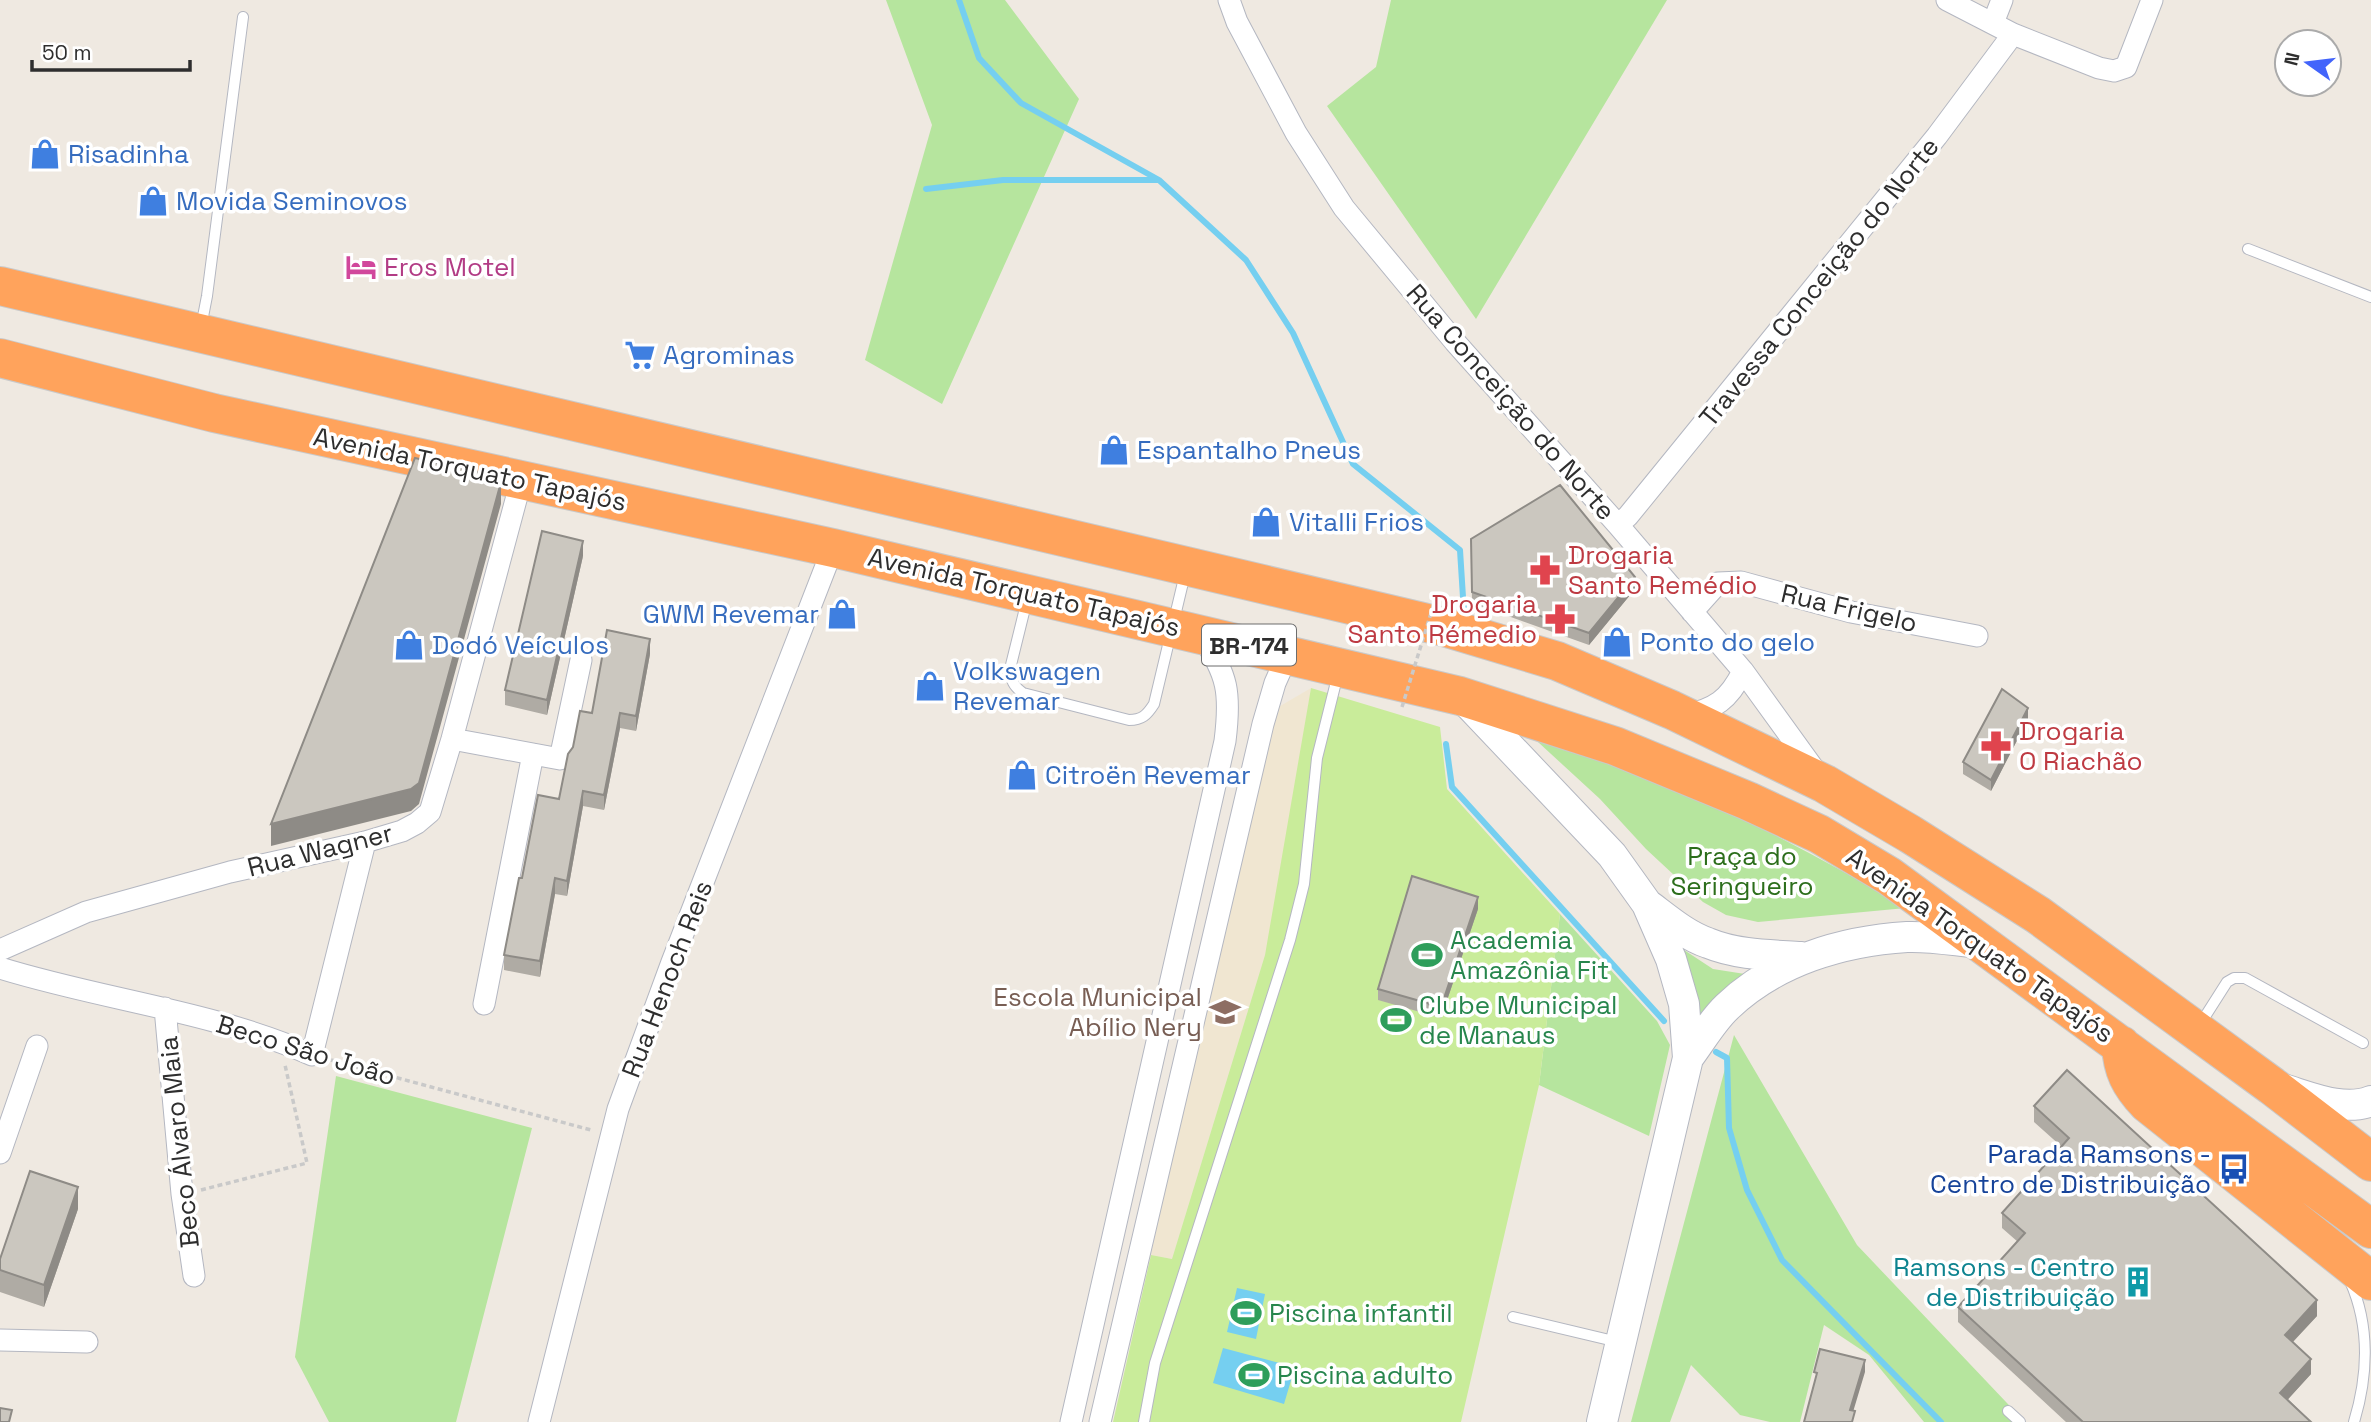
<svg xmlns="http://www.w3.org/2000/svg" width="2371" height="1422" font-family="'Space Grotesk',sans-serif">
<style>
.education{fill:#f0e6d1}
.green{fill:#b6e59e}
.pitch{fill:#c9ec9a}
.water{fill:#75cff0}
.lines{fill:none;stroke-linecap:round;stroke-linejoin:round}
.stream{stroke:#75cff0;stroke-width:6}
.lane-casing{stroke:#b4b7c1;stroke-width:12}
.street-casing{stroke:#b4b7c1;stroke-width:23}
.secondary-casing{stroke:#b4b7c1;stroke-width:32}
.highway-casing{stroke:#c9c9c9;stroke-width:40}
.path{stroke:#c9c9c9;stroke-width:3.5;stroke-dasharray:5 3.5;stroke-linecap:butt}
.lane{stroke:#fff;stroke-width:10}
.street{stroke:#fff;stroke-width:21}
.secondary{stroke:#fff;stroke-width:30}
.highway{stroke:#ffa35c;stroke-width:38}
.path-bridge{stroke:#c9c9c9;stroke-width:3.5;stroke-dasharray:5 3.5;stroke-linecap:butt}
.wall{fill:#afaba4}
.shaded-wall{fill:#8e8b86}
.building{fill:#cbc7bf;stroke:#8e8b86;stroke-width:2}
.labels{text-anchor:middle;dominant-baseline:central;stroke-width:7;stroke-linejoin:round;paint-order:stroke}
.shield{fill:#fff;stroke:#6d6d6d;stroke-width:2}
.shield-label{font-size:24px;font-weight:bold;fill:#2e2e2e}
.shop-label{font-size:26px;fill:#366cbe;stroke:#fff;text-anchor:start}
.hotel-label{font-size:26px;fill:#b23c85;stroke:#fff;text-anchor:start}
.street-label{font-size:26px;fill:#2e2e2e;stroke:#fff}
.health-label{font-size:26px;fill:#be3a42;stroke:#fff;text-anchor:start}
.park-label{font-size:26px;fill:#2c6e1b;stroke:#fff}
.leisure-label{font-size:26px;fill:#27864d;stroke:#fff;text-anchor:start}
.education-label{font-size:26px;fill:#785e54;stroke:#fff;text-anchor:end}
.transit-label{font-size:26px;fill:#164399;stroke:#fff;text-anchor:end}
.culture-label{font-size:26px;fill:#0d838f;stroke:#fff;text-anchor:end}
</style>
<rect width="100%" height="100%" fill="#efe9e1"/>
<path class="education" d="M1311,688L1280,883L1265,955L1172,1259L1151,1255L1263,716Z"/>
<path class="green" d="M886,0H1005L1079,99L942,404L865,360L932,125Z
M1391,0H1667L1476,319L1327,106L1376,67Z
M1526,731C1580,752 1635,772 1689,795C1764,827 1836,866 1906,908L1758,922L1726,915L1703,902L1646,849L1600,799Z
M1560,914L1657,1021L1670,1045L1649,1136L1539,1085Z
M1681,948L1713,969L1745,974L1697,1030Z
M1734,1035L1857,1245L2025,1422H1924L1869,1355L1824,1325L1800,1422H1770L1740,1415L1691,1365L1670,1422H1631Z
M336,1076L532,1128L456,1422H329L295,1357Z"/>
<path class="pitch" d="M1311,688L1440,727L1447,789L1560,914L1539,1085L1461,1422H1113L1151,1255L1172,1259L1265,955Z"/>
<path class="water" d="M1237,1288L1265,1294L1256,1339L1227,1332Z
M1223,1348L1295,1367L1284,1404L1213,1383Z"/>
<g class="lines">
<path class="stream" d="M959,0L979,58L1021,103L1159,180L1246,260L1293,333L1353,464L1460,550L1464,613
M926,189L1003,180H1157
M1446,744L1452,787L1664,1021
M1716,1052L1727,1058L1729,1128L1747,1190L1782,1260L1941,1422"/>
<g class="lane-casing">
<path id="lane" d="M2248,249L2371,297
M201,327L207,296L243,17
M1027,600L1010,669C1011,680 1013,686 1023,693L1129,720C1142,720 1147,715 1154,704L1185,574
M2199,1026L2227,982L2234,978H2245L2363,1043
M2350,1281C2370,1326 2368,1376 2354,1422
M1513,1317L1618,1342
M2008,1411L2020,1422
M1144,1422L1155,1363L1290,940L1304,884L1317,758L1338,674"/>
</g>
<g class="street-casing">
<path id="street" d="M1229,0L1237,22L1296,133L1344,208L1455,342L1618,525L1743,671L1816,772
M1947,0L2013,34L2099,68L2114,71L2126,67L2152,0
M1993,23L2002,0
M1618,525L1628,516L1937,136L2013,34
M1692,612L1718,583L1741,582L1851,612L1977,636
M1684,716C1715,709 1729,700 1743,671
M452,739L560,759L581,660
M0,950L86,912L230,872L365,842L402,831L417,823L430,812L452,739L521,481
M0,968C103,1000 213,1011 312,1055L365,842
M484,1004L533,754
M165,1008L182,1194L194,1276
M0,1153L37,1046
M0,1340L87,1342
M539,1422L618,1109L672,962L833,548
M1071,1422L1225,741C1231,693 1228,675 1201,635
M1100,1422L1263,724L1275,683L1288,654"/>
</g>
<g class="secondary-casing">
<path id="secondary" d="M1461,696L1612,855L1647,904L1671,959L1684,1004L1688,1058L1602,1422
M1647,904C1666,918 1685,935 1708,943C1737,955 1770,955 1801,957
M1688,1058C1701,1041 1712,1021 1727,1007C1775,961 1842,941 1907,937C1931,936 1957,941 1982,943
M2283,1089C2310,1097 2344,1112 2371,1101"/>
</g>
<g class="highway-casing">
<path id="highway" d="M0,286L1444,627L1557,661L1672,710L1825,784L1910,834L2038,915L2272,1086L2371,1162
M0,358L214,413L833,548L1460,696L1615,746L1748,801L1819,834L1889,876L2371,1229
M2121,1045C2122,1070 2130,1085 2147,1103L2371,1281"/>
</g>
<path class="path" d="M331,1060L591,1130
M201,1190L307,1163L285,1065"/>
<use href="#lane" class="lane"/>
<use href="#street" class="street"/>
<use href="#secondary" class="secondary"/>
<use href="#highway" class="highway"/>
<path class="path-bridge" d="M1402,707L1436,597"/>
</g>
<path class="wall" d="M1471,539L1635,589L1589,645L1472,603Z
M583,556L547,715L505,705V690Z
M650,654L636,731L620,728L604,810L583,806L567,896L555,894L540,977L504,970V955L522,878L559,799L573,747L592,713Z
M2028,719L1991,791L1963,774V762Z
M1478,909L1441,1018L1378,1000V989Z
M2034,1106L2317,1316L2293,1342L2311,1374L2288,1399L2311,1422H2066L1958,1322V1307L2018,1242L2002,1228V1213L2062,1147L2034,1122Z
M78,1209L44,1307L0,1292V1259Z"/>
<path class="shaded-wall" d="M501,482V504L419,804L411,811L271,846V824Z
M583,541V556L547,715V700Z
M1635,577V589L1589,645V633Z
M650,639V654L636,731V716Z
M2028,708V719L1991,791V780Z
M620,713V728L604,810V795Z
M583,791V806L567,896V881Z
M555,878V894L540,977V961Z
M1478,897V909L1441,1018V1007Z
M78,1187V1209L44,1307V1285Z
M2317,1300V1316L2285,1350V1335Z
M2311,1359V1374L2280,1408V1393Z
M1865,1360V1372L1850,1422V1410Z"/>
<path class="building" d="M415,458L497,476L501,482L419,783L411,789L271,824Z
M1560,485L1635,577L1589,633L1472,592L1471,539Z
M542,531L583,541L547,700L505,690Z
M607,630L650,639L636,716L620,713L604,795L583,791L567,881L555,878L540,961L504,955L519,878H522L538,795L559,799L568,754L573,747L580,711L592,713Z
M2002,689L2028,708L1991,780L1963,762Z
M1412,876L1478,897L1441,1007L1378,989Z
M2067,1070L2317,1300L2285,1335L2311,1359L2280,1393L2311,1422H2083L1958,1307L2025,1233L2002,1213L2069,1138L2034,1106Z
M30,1171L78,1187L44,1285L0,1270V1259Z
M1820,1349L1865,1360L1850,1410L1855,1411L1852,1422H1804L1817,1373L1814,1372Z
M0,1408L12,1410L9,1422H0Z"/>
<defs>
<g id="shop-bare" transform="scale(2.415)"><path d="M-5-2.5h2.3a2.7 3.5 0 0 1 5.4 0H5L5.5 6h-11ZM-1.5-2.5h3a1.5 2.3 0 0 0-3 0Z" fill="#3f7fe0" stroke="#fff" stroke-width="2.5" paint-order="stroke"/></g>
<g id="hotel-bare" transform="scale(2.415)"><path d="M-6-4.5h1.5V1H6V5H4.5V3h-9V5H-6ZM-4 0a1.8 1.8 0 1 1 3.6 0ZM.5 0V-2.5h3Q6-2.5 6 0Z" fill="#d1479c" stroke="#fff" stroke-width="2.5" paint-order="stroke"/></g>
<g id="supermarket-bare" transform="scale(2.415)"><path d="M-6-5.5h2.5l.6 2H6L4.5 2H-2.5L-4.4-4H-6ZM-1.5 3.2a1.3 1.3 0 1 0 .1 0ZM3 3.2a1.3 1.3 0 1 0 .1 0Z" fill="#3f7fe0" stroke="#fff" stroke-width="2.5" paint-order="stroke"/></g>
<g id="pharmacy-bare" transform="scale(2.415)"><path d="M-2-6h4v4h4v4h-4v4h-4v-4h-4v-4h4Z" fill="#e0444e" stroke="#fff" stroke-width="2.5" paint-order="stroke"/></g>
<g id="stadium-bare" transform="scale(2.415)"><path d="M0-5a6.5 5 0 1 0 0 10a6.5 5 0 1 0 0-10ZM-3.5-1.8h7v3.6h-7Z" fill="#2e9e5b" stroke="#fff" stroke-width="2.5" paint-order="stroke"/></g>
<g id="school-bare" transform="scale(2.415)"><path d="M0-5L7-2L0 1L-7-2ZM-4 1L0 2.5L4 1V4Q0 6-4 4Z" fill="#8d6e63" stroke="#fff" stroke-width="2.5" paint-order="stroke"/></g>
<g id="bus-bare" transform="scale(2.415)"><path d="M-5-6H5V4H4V6H2V4H-2V6H-4V4H-5ZM-3.5-4V0h7V-4ZM-3.5 1.2v1.5H-2V1.2ZM2 1.2v1.5H3.5V1.2Z" fill="#1a4fb4" stroke="#fff" stroke-width="2.5" paint-order="stroke"/></g>
<g id="building-bare" transform="scale(2.415)"><path d="M-4-6H4V6H1V3H-1V6H-4ZM-2.5-4.3h1.7v1.8h-1.7ZM.8-4.3h1.7v1.8H.8ZM-2.5-1h1.7V.8h-1.7ZM.8-1h1.7V.8H.8Z" fill="#0f9aa8" stroke="#fff" stroke-width="2.5" paint-order="stroke"/></g>
</defs>
<g fill-rule="evenodd">
<use href="#shop-bare" x="45" y="154"/>
<use href="#shop-bare" x="153" y="201"/>
<use href="#hotel-bare" x="361" y="267"/>
<use href="#supermarket-bare" x="640" y="355"/>
<use href="#shop-bare" x="1114" y="450"/>
<use href="#shop-bare" x="1266" y="522"/>
<use href="#pharmacy-bare" x="1545" y="570"/>
<use href="#shop-bare" x="842" y="614"/>
<use href="#pharmacy-bare" x="1560" y="619"/>
<use href="#shop-bare" x="1617" y="642"/>
<use href="#shop-bare" x="409" y="645"/>
<use href="#shop-bare" x="930" y="686"/>
<use href="#pharmacy-bare" x="1996" y="746"/>
<use href="#shop-bare" x="1022" y="775"/>
<use href="#stadium-bare" x="1427" y="955"/>
<use href="#school-bare" x="1225" y="1012"/>
<use href="#stadium-bare" x="1396" y="1020"/>
<use href="#bus-bare" x="2234" y="1169"/>
<use href="#building-bare" x="2138" y="1282"/>
<use href="#stadium-bare" x="1246" y="1313"/>
<use href="#stadium-bare" x="1254" y="1375"/>
</g>
<g class="labels">
<rect class="shield" x="1202" y="624.5" width="94" height="41" rx="5"/>
<g class="shield-label">
<text x="1249" y="645">BR-174</text>
</g>
<g class="shop-label">
<text x="68" y="154">Risadinha</text>
<text x="176" y="201">Movida Seminovos</text>
<text x="663" y="355">Agrominas</text>
<text x="1137" y="450">Espantalho Pneus</text>
<text x="1289" y="522">Vitalli Frios</text>
<text x="819" y="614" text-anchor="end">GWM Revemar</text>
<text x="1640" y="642">Ponto do gelo</text>
<text x="432" y="645">Dodó Veículos</text>
<text x="953" y="671">Volkswagen<tspan x="953" dy="30">Revemar</tspan></text>
<text x="1045" y="775">Citroën Revemar</text>
</g>
<g class="hotel-label">
<text x="384" y="267">Eros Motel</text>
</g>
<g class="street-label">
<text transform="translate(1819 282) rotate(-51)">Travessa Conceição do Norte</text>
<text transform="translate(1511 402) rotate(49)">Rua Conceição do Norte</text>
<text transform="translate(470 469) rotate(12)">Avenida Torquato Tapajós</text>
<text transform="translate(1024 592) rotate(13)">Avenida Torquato Tapajós</text>
<text transform="translate(1849 608) rotate(13)">Rua Frigelo</text>
<text transform="translate(320 850) rotate(-14)">Rua Wagner</text>
<text transform="translate(1980 945) rotate(35)">Avenida Torquato Tapajós</text>
<text transform="translate(667 979) rotate(-69)">Rua Henoch Reis</text>
<text transform="translate(306 1050) rotate(17)">Beco São João</text>
<text transform="translate(179 1142) rotate(-96)">Beco Álvaro Maia</text>
</g>
<g class="health-label">
<text x="1568" y="555">Drogaria<tspan x="1568" dy="30">Santo Remédio</tspan></text>
<text x="1537" y="604" text-anchor="end">Drogaria<tspan x="1537" dy="30">Santo Rémedio</tspan></text>
<text x="2019" y="731">Drogaria<tspan x="2019" dy="30">O Riachão</tspan></text>
</g>
<g class="park-label">
<text x="1742" y="856">Praça do<tspan x="1742" dy="30">Seringueiro</tspan></text>
</g>
<g class="leisure-label">
<text x="1450" y="940">Academia<tspan x="1450" dy="30">Amazônia Fit</tspan></text>
<text x="1419" y="1005">Clube Municipal<tspan x="1419" dy="30">de Manaus</tspan></text>
<text x="1269" y="1313">Piscina infantil</text>
<text x="1277" y="1375">Piscina adulto</text>
</g>
<g class="education-label">
<text x="1202" y="997">Escola Municipal<tspan x="1202" dy="30">Abílio Nery</tspan></text>
</g>
<g class="transit-label">
<text x="2211" y="1154">Parada Ramsons -<tspan x="2211" dy="30">Centro de Distribuição</tspan></text>
</g>
<g class="culture-label">
<text x="2115" y="1267">Ramsons - Centro<tspan x="2115" dy="30">de Distribuição</tspan></text>
</g>
</g>
<g transform="translate(2308 63) rotate(284)"><circle r="33" fill="#ffffff" stroke="#ababab" stroke-width="2"/>
<path d="M0-5L12 26L0 18L-12 26Z" fill="#4264fb"/>
<text y="-10" font-size="19" font-weight="bold" text-anchor="middle" fill="#2e2e2e">N</text>
</g>
<path d="M32 60v10h158v-10" fill="none" stroke="#2e2e2e" stroke-width="3.5"/>
<text x="42" y="60" font-size="21" fill="#2e2e2e" stroke="#ffffff" stroke-width="5" paint-order="stroke">50 m</text>
</svg>
